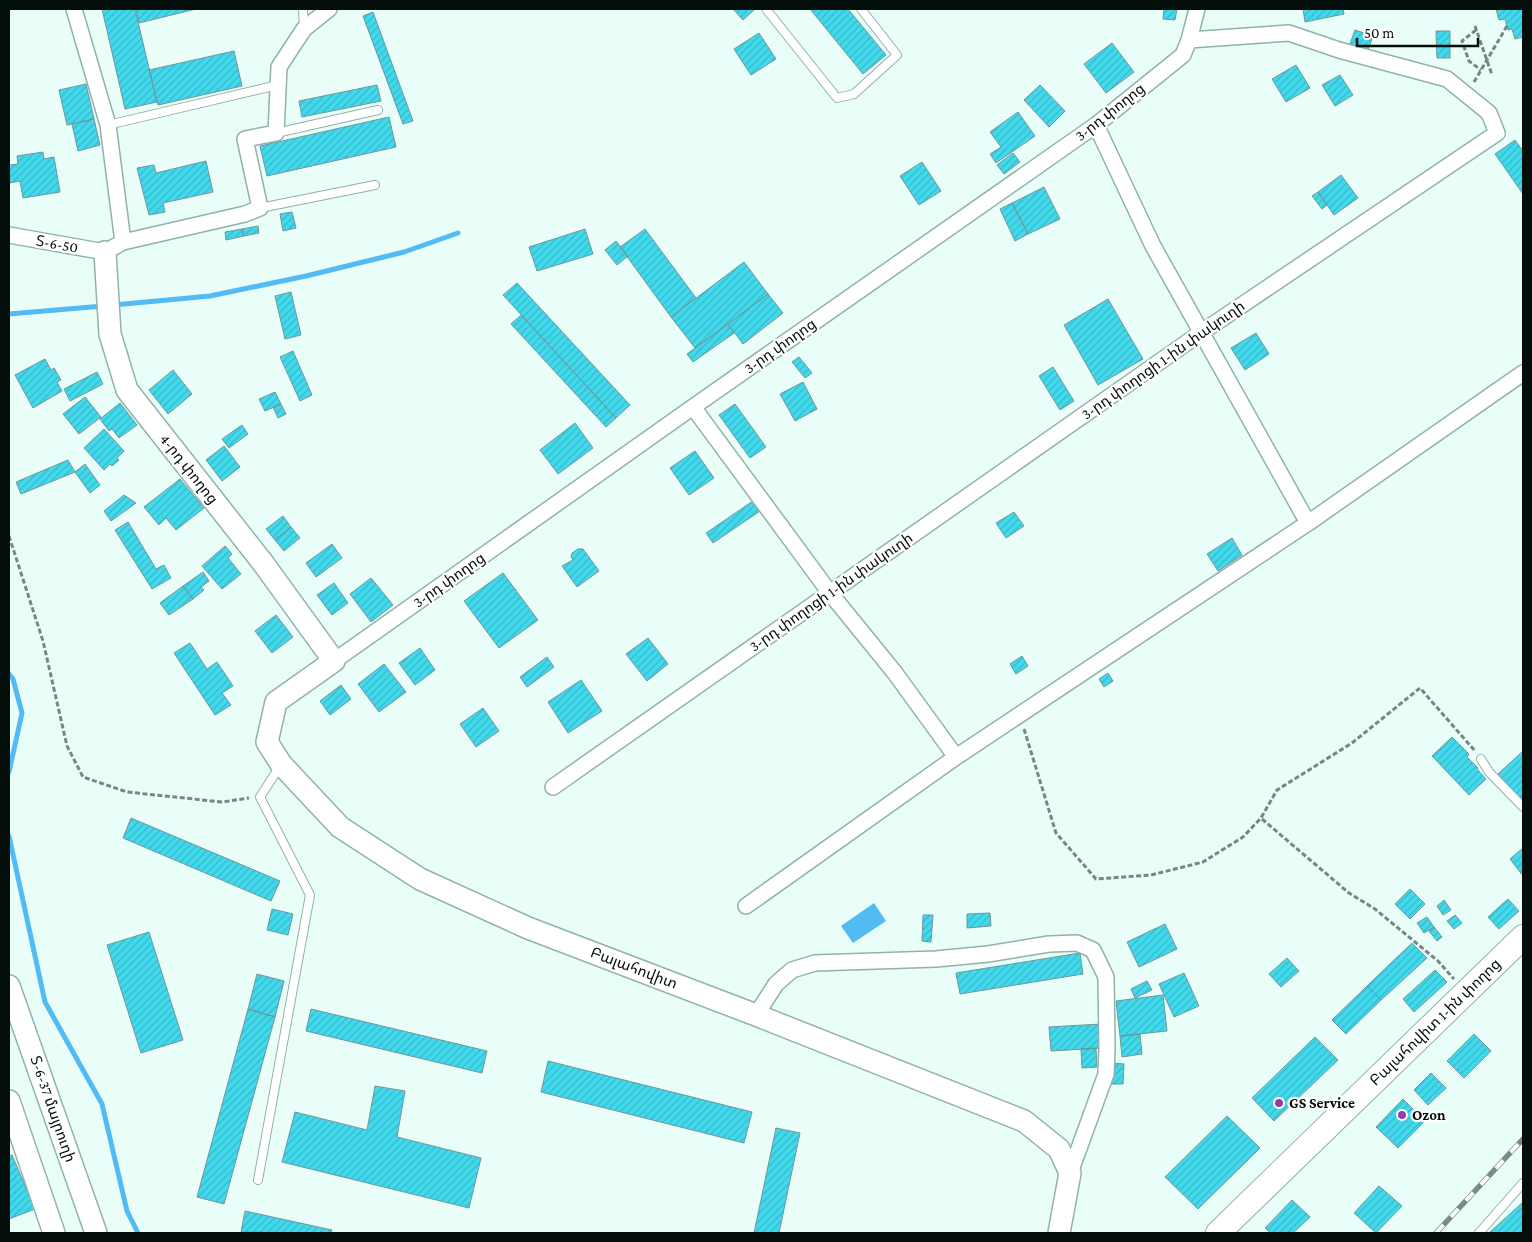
<svg xmlns="http://www.w3.org/2000/svg" width="1532" height="1242" font-family="'Crimson Pro','Noto Sans Armenian',serif">
<style>
.water{fill:#53bbf4}
.lines{fill:none;stroke-linecap:round;stroke-linejoin:round}
.stream{stroke:#53bbf4;stroke-width:5}
.building{fill:url(#building-hatch);stroke:#74959a}
.lane-casing{stroke:#91b2aa;stroke-width:10}
.street-casing{stroke:#91b2aa;stroke-width:18}
.secondary-casing{stroke:#91b2aa;stroke-width:24}
.primary-casing{stroke:#91b2aa;stroke-width:26}
.path{stroke:#778783;stroke-width:3;stroke-dasharray:5 2.5;stroke-linecap:butt}
.lane{stroke:#fff;stroke-width:8}
.street{stroke:#fff;stroke-width:15}
.secondary{stroke:#fff;stroke-width:21}
.primary{stroke:#fff;stroke-width:24}
.rail-casing{stroke:#7a8a86;stroke-width:5.5}
.rail{stroke:#fff;stroke-width:4;stroke-dasharray:11;stroke-linecap:butt}
.poi-dot{fill:#953ca7;stroke:#fff;stroke-width:2}
.labels{text-anchor:middle;dominant-baseline:central;stroke-width:4.5;stroke-linejoin:round;paint-order:stroke}
.street-label{font-size:15px;fill:#040f0c;stroke:#fff}
.poi-label{font-size:15px;font-weight:bold;fill:#040f0c;stroke:#fff;text-anchor:start}
</style>
<defs>
<pattern id="building-hatch" width="6" height="6" patternUnits="userSpaceOnUse" patternTransform="scale(1.25)"><rect width="6" height="6" fill="#41d9ec"/><path d="M-1 1l2-2M0 6l6-6M5 7l2-2" fill="none" stroke="#37b9c9"/></pattern>
</defs>
<rect width="100%" height="100%" fill="#e9fef9"/>
<path class="water" d="M874,903L886,921L853,943L841,926Z"/>
<g class="lines">
<path class="stream" d="M114,305L210,296L306,276L404,252L458,233
M9,314L103,306
M9,674L13,679L22,713L9,772
M9,836L45,1002L102,1104L127,1211L138,1233"/>
</g>
<path class="building" d="M102,9H135L157,102L125,109Z
M136,9H196L139,23Z
M733,9H755L743,20Z
M810,9H848L886,55L863,74Z
M1164,9H1177L1175,20L1163,19Z
M1303,9H1343L1344,14L1305,22Z
M1496,9H1523V37L1515,39L1512,29L1508,30L1505,19L1499,20Z
M373,12L413,121L403,124L363,16Z
M1355,30L1373,36L1368,50L1350,44Z
M1436,31H1450V58H1437Z
M759,33L776,59L751,75L734,49Z
M1112,43L1134,72L1106,93L1084,64Z
M234,51L242,86L158,105L149,70Z
M1296,65L1310,88L1286,102L1272,79Z
M1340,75L1353,95L1335,106L1322,85Z
M86,84L94,119L67,125L59,90Z
M377,85L381,101L302,117L299,101Z
M1040,85L1065,111L1049,127L1024,100Z
M1018,112L1035,136L996,163L990,154L1001,147L990,132Z
M389,117L396,147L267,176L260,146Z
M94,119L100,145L78,151L72,124Z
M1515,140L1523,151V194L1495,154Z
M43,152L44,159L54,157L60,192L23,198L20,181L10,183L9,165L18,164L17,156Z
M1013,153L1020,162L1004,174L997,165Z
M206,161L213,192L163,203L165,212L149,215L137,168L154,165L156,173Z
M922,162L941,191L919,205L900,176Z
M1341,175L1358,198L1334,215L1318,192Z
M1044,187L1060,219L1028,234L1012,203Z
M1318,192L1327,205L1322,209L1312,196Z
M1012,203L1028,234L1015,241L1000,209Z
M292,212L296,228L283,231L280,214Z
M258,226L259,233L244,236L242,229Z
M242,229L244,236L226,240L225,232Z
M585,229L593,254L537,271L529,247Z
M645,229L696,298L671,317L620,247Z
M616,241L628,256L617,265L605,250Z
M744,262L768,294L695,348L671,317Z
M517,283L630,405L616,418L503,295Z
M291,292L301,335L285,339L275,296Z
M768,294L783,313L743,344L728,324Z
M1108,299L1143,359L1098,385L1064,325Z
M521,315L616,418L606,427L511,324Z
M728,324L734,333L693,362L687,354Z
M1256,333L1269,354L1245,370L1231,348Z
M293,351L312,395L300,401L280,357Z
M799,357L812,373L805,378L792,362Z
M45,359L51,370L54,368L61,380L57,382L62,391L33,408L15,375Z
M1053,367L1074,401L1060,410L1039,376Z
M173,370L192,394L168,414L149,390Z
M97,372L103,384L70,401L64,389Z
M803,382L817,409L795,421L780,394Z
M275,392L281,404L265,411L259,399Z
M85,397L101,417L79,434L63,414Z
M120,403L137,425L119,438L112,429L109,431L100,419Z
M281,404L286,414L278,418L273,407Z
M735,404L766,447L750,458L719,415Z
M575,423L593,448L558,474L540,450Z
M242,425L248,434L229,448L222,439Z
M104,429L124,451L117,458L119,460L112,466L110,464L104,470L84,448Z
M224,446L240,467L222,481L206,460Z
M695,451L714,478L689,495L670,468Z
M68,460L75,472L21,494L16,482Z
M85,464L100,485L90,493L75,472Z
M180,479L204,508L176,530L166,518L159,525L144,507Z
M124,495L136,503L111,521L104,511Z
M753,501L760,511L713,543L706,533Z
M1014,512L1024,526L1006,538L996,523Z
M283,516L291,527L275,540L266,529Z
M128,522L156,569L164,565L171,578L152,589L115,530Z
M291,527L300,538L284,551L275,540Z
M1232,538L1242,555L1218,571L1207,554Z
M332,544L342,558L316,577L306,563Z
M225,546L232,554L228,558L241,574L222,589L202,566Z
M578,549H583L599,571L577,587L562,566L573,560L571,557L572,553Z
M203,572L209,581L201,587L204,590L193,599L183,586Z
M503,573L538,620L499,648L464,601Z
M371,578L393,605L371,622L350,594Z
M334,583L348,603L332,615L317,595Z
M183,586L193,599L169,615L160,603Z
M276,615L293,637L272,653L255,631Z
M648,638L668,664L647,681L626,654Z
M190,643L207,669L217,662L233,686L222,693L231,705L215,715L174,653Z
M420,648L435,670L415,685L399,663Z
M1022,656L1028,666L1016,674L1010,664Z
M547,657L554,667L527,687L520,677Z
M384,664L406,692L379,712L358,684Z
M1108,673L1113,681L1104,687L1099,679Z
M581,680L602,711L568,733L548,702Z
M341,685L351,699L330,715L320,701Z
M483,708L499,731L476,747L460,724Z
M1452,737L1469,754L1467,757L1478,768L1477,769L1486,779L1469,795L1432,756Z
M1523,751V802L1498,774Z
M131,818L280,881L271,901L123,838Z
M1523,848V876L1510,859Z
M1410,889L1425,904L1410,919L1395,904Z
M1508,899L1519,911L1499,929L1488,917Z
M1444,900L1451,910L1443,915L1437,906Z
M272,909L293,914L288,935L267,930Z
M990,913L991,926L967,928V914Z
M923,915H933L931,942L922,941Z
M1455,915L1462,923L1454,929L1447,921Z
M1427,917L1434,927L1424,933L1417,923Z
M1165,924L1177,949L1139,967L1127,942Z
M1434,927L1442,937L1437,941L1429,931Z
M149,932L183,1040L141,1053L107,945Z
M1412,943L1427,958L1381,1000L1367,986Z
M1080,953L1083,974L960,994L956,973Z
M1287,958L1299,971L1281,987L1269,974Z
M1435,970L1447,982L1414,1012L1403,999Z
M1184,973L1199,1006L1174,1017L1159,984Z
M257,974L284,981L275,1017L248,1009Z
M1147,981L1152,990L1135,998L1131,989Z
M1367,986L1381,1000L1346,1034L1332,1020Z
M1163,995L1167,1031L1120,1036L1116,1001Z
M248,1009L275,1017L224,1204L197,1197Z
M311,1009L487,1051L482,1073L306,1031Z
M1101,1024L1103,1048L1051,1051L1049,1027Z
M1140,1034L1142,1054L1122,1057L1120,1036Z
M1474,1034L1491,1051L1464,1078L1447,1061Z
M1315,1037L1338,1060L1274,1121L1252,1098Z
M1096,1048L1097,1067L1082,1068L1081,1049Z
M548,1061L752,1112L744,1143L541,1092Z
M1112,1063L1124,1064L1123,1084H1111Z
M1431,1073L1446,1088L1428,1105L1414,1090Z
M375,1086L405,1091L397,1137L481,1158L469,1208L282,1162L295,1112L367,1130Z
M1403,1099L1425,1121L1398,1148L1376,1127Z
M1227,1116L1260,1148L1198,1209L1165,1177Z
M776,1128L800,1133L779,1233H754Z
M12,1155L35,1209L9,1219V1156Z
M1379,1186L1402,1206L1376,1233L1354,1213Z
M1292,1200L1310,1217L1293,1233H1271L1265,1228Z
M1523,1202V1233H1489Z
M245,1211L332,1230L331,1233L241,1232Z"/>
<g class="lines">
<g class="lane-casing">
<path id="lane" d="M303,9L304,29
M766,9L837,98L854,94L897,55L861,9
M108,125L278,85
M276,133L378,110
M260,208L375,185
M1481,759L1489,772L1523,807
M258,1180L310,895L260,797L280,766
M1479,1233L1523,1183"/>
</g>
<g class="street-casing">
<path id="street" d="M74,9L108,125L123,242
M1096,125L1153,246L1308,523
M9,235L105,252L123,242L245,214L260,208L245,139L276,133L279,67L304,29L329,9
M693,407L830,593L895,673L956,757
M334,661L693,407L1096,125L1183,55L1189,40L1197,9
M553,787L1202,332L1497,133L1489,113L1447,79L1339,50L1289,33L1189,40
M746,906L956,757L1308,523L1523,373
M756,1015L776,984L792,970L815,963L936,959L988,954L1049,944L1077,943L1093,950L1106,977L1107,1049L1106,1074L1070,1173"/>
</g>
<g class="secondary-casing">
<path id="secondary" d="M105,252L110,334L127,390L263,563L334,661L276,702L267,742L281,764L340,827L420,879L528,928L756,1015L1024,1121L1059,1149L1070,1173L1059,1233
M9,986L96,1233
M9,1101L54,1233"/>
</g>
<g class="primary-casing">
<path id="primary" d="M1218,1233L1523,937"/>
</g>
<path class="path" d="M1475,26L1492,75
M1476,30L1462,41L1469,61L1481,70
M1474,82L1507,26
M9,536L43,641L67,746L83,777L127,792L222,802L249,798
M1024,729L1056,833L1096,879L1151,875L1203,862L1243,837L1261,818L1277,790L1352,743L1420,688L1475,751
M1262,819L1349,893L1375,909L1438,961L1454,979"/>
<use href="#lane" class="lane"/>
<use href="#street" class="street"/>
<use href="#secondary" class="secondary"/>
<use href="#primary" class="primary"/>
<g class="rail-casing">
<path id="rail" d="M1436,1233L1523,1139"/>
</g>
<use href="#rail" class="rail"/>
</g>
<g class="poi-dot">
<circle cx="1279" cy="1103" r="5"/>
<circle cx="1402" cy="1115" r="5"/>
</g>
<g class="labels">
<g class="street-label">
<text transform="translate(1110 112) rotate(-38)">3-րդ փողոց</text>
<text transform="translate(57 244) rotate(10)">Տ-6-50</text>
<text transform="translate(780 346) rotate(-35)">3-րդ փողոց</text>
<text transform="translate(1163 360) rotate(-35)">3-րդ փողոցի 1-ին փակուղի</text>
<text transform="translate(189 469) rotate(52)">4-րդ փողոց</text>
<text transform="translate(449 580) rotate(-35)">3-րդ փողոց</text>
<text transform="translate(831 592) rotate(-35)">3-րդ փողոցի 1-ին փակուղի</text>
<text transform="translate(634 968) rotate(21)">Բալահովիտ</text>
<text transform="translate(1435 1022) rotate(-44)">Բալահովիտ 1-ին փողոց</text>
<text transform="translate(53 1109) rotate(71)">Տ-6-37 մայրուղի</text>
</g>
<g class="poi-label">
<text x="1289" y="1103">GS Service</text>
<text x="1412" y="1115">Ozon</text>
</g>
</g>
<rect width="1532" height="1242" fill="none" stroke="#040f0c" stroke-width="20"/>
<path d="M1357 38v8h121v-8" fill="none" stroke="#040f0c" stroke-width="2.5"/>
<text x="1364" y="38" font-size="15" fill="#040f0c" stroke="#ffffff" stroke-width="4" paint-order="stroke">50 m</text>
</svg>
